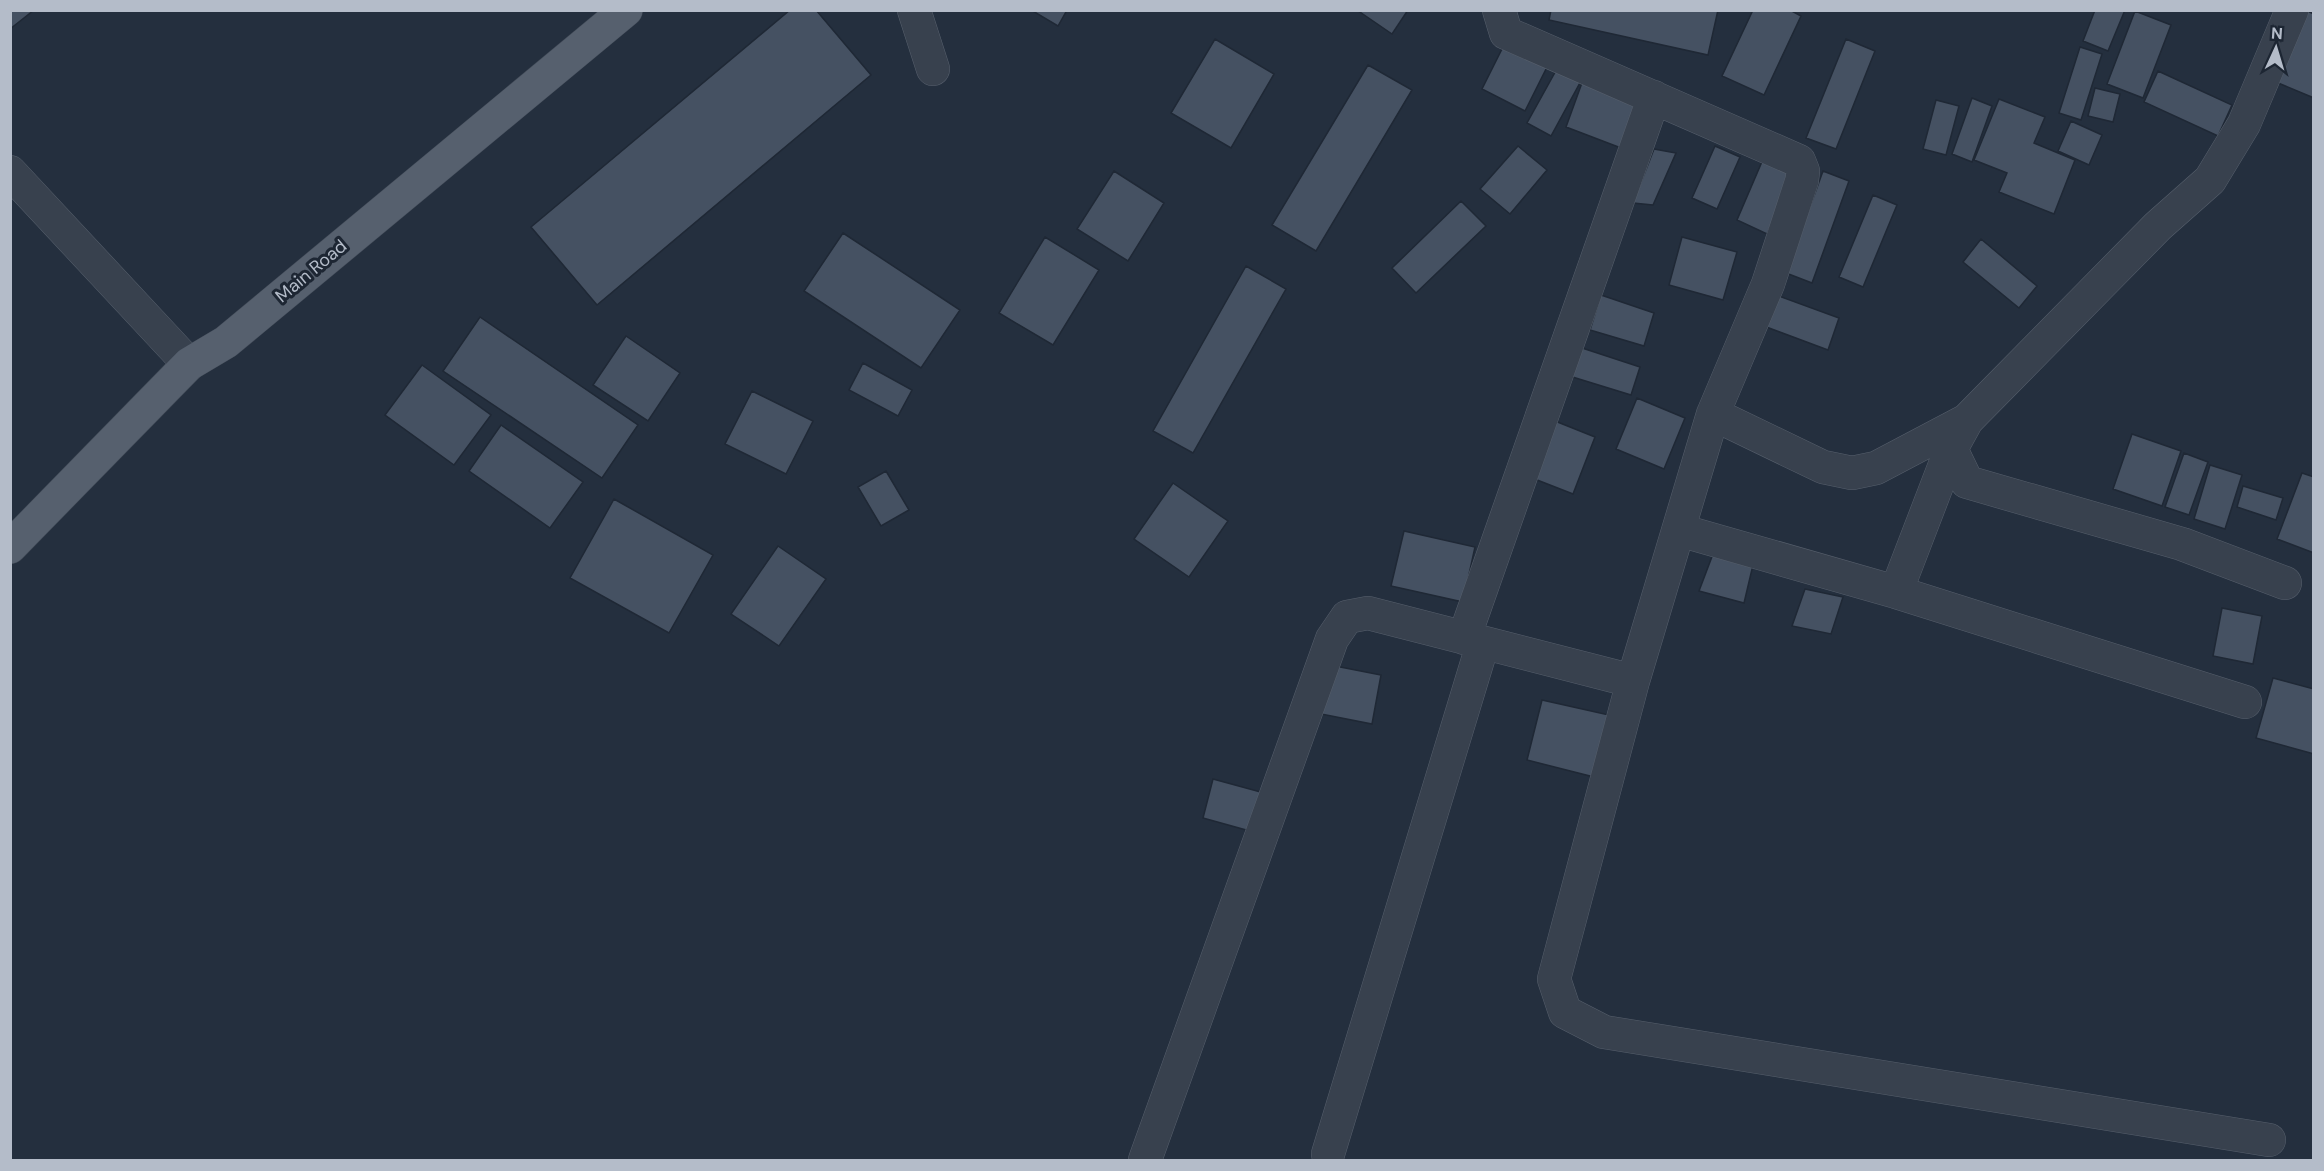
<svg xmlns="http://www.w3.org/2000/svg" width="2324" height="1171" font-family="'DM Sans',sans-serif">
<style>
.building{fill:#455162;stroke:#1f2835;stroke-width:1.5}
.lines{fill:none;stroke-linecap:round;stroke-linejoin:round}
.minor-casing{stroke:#565f6c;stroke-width:34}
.major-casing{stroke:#414a57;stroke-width:34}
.minor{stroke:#38414e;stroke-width:33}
.major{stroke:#56606e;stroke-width:33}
.labels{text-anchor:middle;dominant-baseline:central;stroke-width:6;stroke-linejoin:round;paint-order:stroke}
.street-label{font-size:18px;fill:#b4bcc9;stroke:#1d2633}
</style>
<rect width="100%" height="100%" fill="#242f3e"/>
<path class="building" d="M10,10H34L10,29Z
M790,10H816L871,75L597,305L531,227Z
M1031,10H1067L1058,26Z
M1357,10H1408L1392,34Z
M1551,10H1718L1708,55L1549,20Z
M1753,10H1790L1801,16L1764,95L1722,76Z
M2095,10H2125L2108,51L2083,41Z
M2305,10L2314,14V98L2271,80Z
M2135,11L2171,25L2143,98L2107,84Z
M1215,39L1274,74L1231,148L1171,113Z
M1846,39L1875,51L1836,149L1806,138Z
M1505,43L1548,65L1525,111L1482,89Z
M2080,47L2102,54L2081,120L2059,113Z
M1368,65L1412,90L1316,251L1272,225Z
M1558,67L1582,79L1551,136L1527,123Z
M2158,71L2232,105L2218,136L2144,102Z
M1583,80L1639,100L1621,148L1566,127Z
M2095,88L2120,94L2113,122L2088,116Z
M1972,98L1992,106L1972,162L1952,154Z
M1999,99L2045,117L2034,143L2075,160L2054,214L1999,192L2007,173L1974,160Z
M1936,100L1959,106L1946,155L1923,149Z
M2071,121L2102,135L2089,165L2058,151Z
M1518,146L1547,170L1510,214L1480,189Z
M1715,146L1740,157L1717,209L1692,198Z
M1654,149L1676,153L1653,205L1633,203Z
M1764,157L1795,170L1767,234L1737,220Z
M1114,171L1164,203L1128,261L1077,229Z
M1823,171L1849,181L1812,283L1786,273Z
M1873,195L1897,205L1863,287L1839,277Z
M1461,201L1486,226L1416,293L1392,268Z
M843,233L960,310L921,368L804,291Z
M1045,237L1099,270L1053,345L999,313Z
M1682,237L1737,252L1723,300L1669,285Z
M1981,239L2037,286L2019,308L1963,262Z
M1246,266L1286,289L1193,453L1153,431Z
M1773,294L1839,318L1828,350L1761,325Z
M1601,295L1654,313L1644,346L1590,330Z
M480,317L638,425L602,478L443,371Z
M626,336L680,373L648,421L593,385Z
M1576,346L1640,367L1631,395L1566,375Z
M863,363L912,390L898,416L849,390Z
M422,365L491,415L454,465L385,415Z
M752,391L813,421L786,474L725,444Z
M1637,398L1685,418L1664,469L1616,449Z
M1555,421L1595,437L1573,494L1532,478Z
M501,425L583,482L550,528L469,471Z
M2132,434L2181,451L2162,506L2113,489Z
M2184,453L2208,462L2189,515L2165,507Z
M2210,465L2242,475L2225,529L2194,519Z
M886,471L909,510L881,526L858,487Z
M2302,473L2314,477V553L2277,539Z
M1173,483L1228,521L1189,577L1134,539Z
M2243,486L2283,498L2276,520L2237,507Z
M614,499L713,555L669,633L570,578Z
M1404,531L1475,547L1463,602L1391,586Z
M778,546L826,579L779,646L731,614Z
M1713,554L1753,565L1744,603L1699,591Z
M1805,589L1843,597L1831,634L1792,626Z
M2222,608L2262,616L2253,664L2213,656Z
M1325,664L1381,675L1372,724L1316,713Z
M2273,678L2314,689V754L2256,738Z
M1542,700L1609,715L1594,777L1527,760Z
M1213,779L1268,794L1257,833L1203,818Z"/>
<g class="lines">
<g class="minor-casing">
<path id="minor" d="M914,10L933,69
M1499,10L1506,33L1799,161L1803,171L1802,180L1768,284L1713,414L1633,681L1554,979L1565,1012L1604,1032L2269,1140
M10,172L189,364
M1713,414L1823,467L1852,473L1876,468L1967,420
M1679,530L1896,592L2245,702
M2285,583L2182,544L1967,482L1951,449L1967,420L2158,226L2210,180L2244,124L2292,10
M1896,592L1951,449
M1464,638L1654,97
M1328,1154L1483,643
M1145,1160L1332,639L1347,617L1368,613L1633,681"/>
</g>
<g class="major-casing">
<path id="major" d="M10,547L189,364L226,342L626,10"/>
</g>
<use href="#minor" class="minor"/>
<use href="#major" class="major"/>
</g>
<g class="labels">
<g class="street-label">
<text transform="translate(311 271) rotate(-40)">Main Road</text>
</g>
</g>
<rect width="2324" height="1171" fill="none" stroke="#b4bcc9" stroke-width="24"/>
<g transform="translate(2276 48) rotate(4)" stroke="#1d2633" stroke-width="4.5" paint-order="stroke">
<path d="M0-4.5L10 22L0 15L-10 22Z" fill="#b4bcc9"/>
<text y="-9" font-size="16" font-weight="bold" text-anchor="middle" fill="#b4bcc9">N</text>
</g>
</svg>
